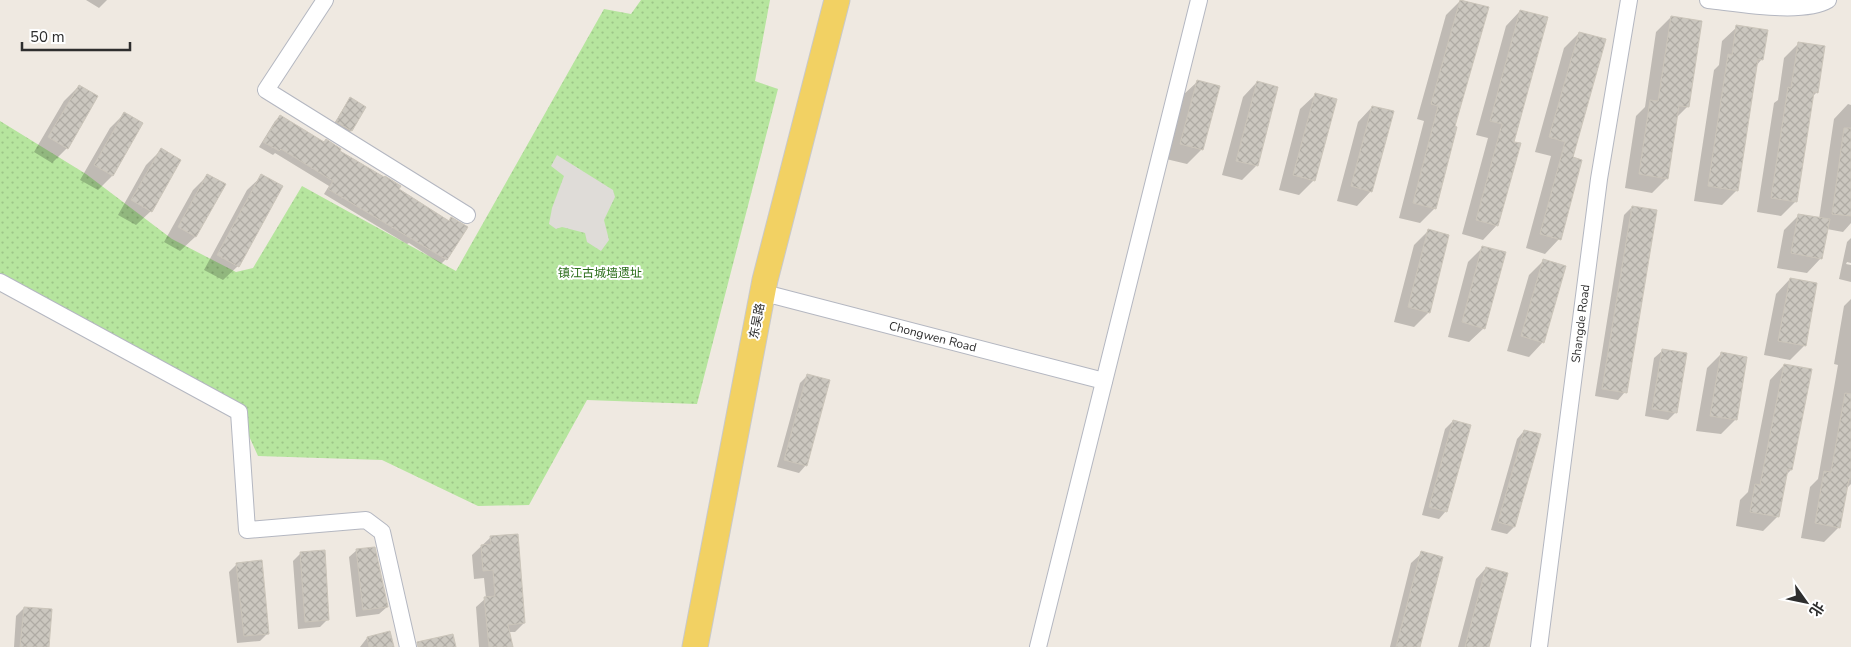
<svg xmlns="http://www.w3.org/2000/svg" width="1851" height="647" font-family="'Nunito Sans','Noto Sans SC',sans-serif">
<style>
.park{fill:url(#park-dots)}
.plaza{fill:#dfdcd8}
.shadow{fill:#0003}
.building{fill:url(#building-cross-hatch);stroke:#cbc5ba}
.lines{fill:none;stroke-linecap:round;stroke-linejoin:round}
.minor-casing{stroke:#b4b7c1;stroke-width:18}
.primary-casing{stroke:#c9c9c9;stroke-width:27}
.minor{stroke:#fff;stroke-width:16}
.primary{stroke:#f2d163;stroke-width:25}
.labels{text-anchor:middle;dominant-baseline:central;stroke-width:4;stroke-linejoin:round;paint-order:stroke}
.park-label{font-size:12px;fill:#2c6e1b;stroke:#fff}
.street-label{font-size:12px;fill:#2e2e2e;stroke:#fff}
</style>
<defs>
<pattern id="park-dots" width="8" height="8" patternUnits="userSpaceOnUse" patternTransform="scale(1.25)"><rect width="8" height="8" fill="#b6e59e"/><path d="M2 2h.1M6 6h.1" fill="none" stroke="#9dc588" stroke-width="1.8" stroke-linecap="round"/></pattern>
<pattern id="building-cross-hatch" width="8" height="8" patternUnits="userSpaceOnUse" patternTransform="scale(1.25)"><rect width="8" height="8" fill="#cbc7bf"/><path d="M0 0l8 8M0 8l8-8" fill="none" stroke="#afaba4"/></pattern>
</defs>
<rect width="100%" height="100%" fill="#efe9e1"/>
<path class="park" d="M641,0H770L755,81L778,89L697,404L587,400L529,505L478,506L382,460L258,456L238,412L0,282V121L86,174L172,239L236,272L253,268L302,186L456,271L604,9L631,14Z"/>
<path class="plaza" d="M557,155L613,190L615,197L604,220L609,240L601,251L587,242L585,233L562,227L556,229L549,224L552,208L564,176L551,166Z"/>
<path class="shadow" d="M86,0H107L99,8Z
M1461,0L1487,7L1454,127L1435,208L1420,223L1399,218L1424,121L1417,119L1446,15Z
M1520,11L1513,143L1497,225L1483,240L1462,234L1488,138L1476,135L1506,26Z
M1671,17L1687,107L1676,118L1667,178L1652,193L1625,188L1636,116L1645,107L1656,32Z
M1737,27L1762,59L1756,66L1737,190L1722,205L1694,201L1714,70L1719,65L1722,41Z
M1579,33L1571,158L1559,239L1545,254L1526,248L1551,156L1535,152L1564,48Z
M1799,43L1817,92L1812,97L1796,201L1781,216L1757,212L1774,103L1778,100L1784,58Z
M1197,82L1202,149L1187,164L1166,159L1182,96Z
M1257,82L1277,88L1256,166L1242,180L1222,175L1243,97Z
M79,86L97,97L67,148L52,163L34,152L64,101Z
M1315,95L1314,180L1299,195L1279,190L1300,109Z
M351,99L364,107L351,131L346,136L332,127L346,104Z
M1848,104L1851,105V223L1843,232L1827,229L1821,258L1807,273L1777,268L1784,230L1799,215L1819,219L1834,119Z
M1372,107L1371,191L1357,206L1337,201L1358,122Z
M124,114L112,176L98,190L80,180L110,128Z
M280,117L338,151L397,190L446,259L441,264L409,243L407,244L324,194L329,186L275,153L273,155L259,147L275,121Z
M161,150L151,211L136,225L118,215L146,165Z
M208,175L224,185L195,237L180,251L164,242L193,190Z
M262,176L238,266L223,280L204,270L247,190Z
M1632,207L1625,392L1618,400L1595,396L1624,215Z
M1428,231L1429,312L1414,327L1394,322L1414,245Z
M1851,238V263L1847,262L1846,264L1851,265V282L1839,279L1847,242Z
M1483,247L1484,328L1469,342L1448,337L1468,262Z
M1544,260L1543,342L1529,357L1507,351L1529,275Z
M1790,279L1804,346L1790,360L1764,355L1776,294Z
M1851,299V484L1846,489L1839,527L1824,542L1801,538L1810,487L1818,479L1838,365L1834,364L1844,306Z
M1662,351L1676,412L1668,420L1645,416L1654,358Z
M1722,353L1746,358L1735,420L1721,434L1696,431L1707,368Z
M1784,365L1791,470L1786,475L1778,516L1763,531L1736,526L1740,500L1748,492L1770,380Z
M808,375L806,465L799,473L777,467L800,383Z
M1453,421L1446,511L1439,519L1422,515L1445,429Z
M1524,431L1514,527L1507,534L1491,530L1517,439Z
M491,537L524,623L515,632H508L511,647H479L476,607L486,598L484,578L474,579L472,555Z
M357,550L387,607L379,614L356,617L349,557Z
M301,553L328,619L320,627L298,629L293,561Z
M1422,553L1419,647H1390L1411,563Z
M237,564L268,633L260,641L237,643L229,572Z
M1486,568L1488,647H1458L1476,579Z
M24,608L48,647H14L16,616Z
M389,633L392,647H360L367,638Z"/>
<path class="building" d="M1460,0L1489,7L1455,126L1457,127L1436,209L1413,203L1438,106L1431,104Z
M1520,10L1548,17L1514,142L1521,143L1498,226L1476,220L1502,124L1490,121Z
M1671,16L1702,21L1689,107L1679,106L1668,179L1639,174L1650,100L1658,101Z
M1736,25L1768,30L1763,60L1758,59L1738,191L1708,186L1728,54L1732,55Z
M1579,32L1606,39L1573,157L1582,160L1561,240L1540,234L1565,142L1549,137Z
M1798,42L1825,46L1818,93L1814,92L1797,202L1771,198L1788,87L1791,88Z
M1197,80L1220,86L1203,150L1180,144Z
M1257,81L1278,87L1258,166L1236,161Z
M79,85L98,96L68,149L48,137Z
M1315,93L1337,99L1315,181L1293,175Z
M350,97L366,107L352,131L336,122Z
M1372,106L1394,111L1372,192L1351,186Z
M124,112L143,123L113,176L94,165Z
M280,115L324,142L326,139L341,149L340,151L384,177L385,176L401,186L399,189L449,221L451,217L468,227L447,260L328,189L333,181L281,149L279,151L263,142Z
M1844,128H1851V216L1832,214Z
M161,148L181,160L152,212L131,200Z
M207,174L226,184L196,237L178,227Z
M261,174L283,186L239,267L217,255Z
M1632,206L1657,210L1627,393L1602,389Z
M1798,214L1830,219L1822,259L1791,253Z
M1428,229L1449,235L1430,313L1408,307Z
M1482,246L1506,252L1485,329L1462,322Z
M1543,259L1566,266L1544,343L1521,336Z
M1790,278L1817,283L1806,346L1778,341Z
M1662,349L1687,353L1677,413L1652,409Z
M1721,352L1747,357L1737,420L1710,416Z
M1784,364L1812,369L1792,470L1788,469L1779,517L1750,512L1755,484L1760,485Z
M807,374L830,380L807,466L784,460Z
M1845,393L1851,394V479H1849L1840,528L1815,523L1824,471L1831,472Z
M1453,420L1471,425L1447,512L1429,507Z
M1524,430L1541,434L1515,527L1498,522Z
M518,534L525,623L508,625L513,647H489L484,597L495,596L493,570L483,571L481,545L491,544L490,536Z
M375,547L388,607L363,610L356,549Z
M325,550L329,620L305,622L300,552Z
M1421,551L1443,557L1420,647H1396Z
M262,560L269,634L244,636L236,563Z
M1486,567L1508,573L1489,647H1465Z
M24,607L52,609L49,647H20Z
M390,631L394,647H369L367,637Z
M453,634L456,647H418L417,642Z"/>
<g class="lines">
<g class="minor-casing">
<g id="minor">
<path d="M325,0L266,90L467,215"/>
<path d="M1708,0C1737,3 1803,15 1828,0"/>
<path d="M0,282L239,412L247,530L366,520L382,532L408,647"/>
<path id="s1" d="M762,295L776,296L1104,381"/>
<path d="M1038,647L1199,0"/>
<path id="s2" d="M1539,647L1599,179L1629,0"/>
</g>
</g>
<g class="primary-casing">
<path id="primary" d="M695,647L765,280L837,0"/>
</g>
<use href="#minor" class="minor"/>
<use href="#primary" class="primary"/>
</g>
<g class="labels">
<g class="park-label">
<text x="600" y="273">镇江古城墙遗址</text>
</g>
<g class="street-label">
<text transform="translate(757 321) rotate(-79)">东吴路</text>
<text stroke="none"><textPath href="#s2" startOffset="326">Shangde Road</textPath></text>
<text stroke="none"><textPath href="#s1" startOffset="176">Chongwen Road</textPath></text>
</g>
</g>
<g transform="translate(1806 602) rotate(123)" stroke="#ffffff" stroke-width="4" paint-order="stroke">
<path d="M0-4L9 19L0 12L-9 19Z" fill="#2e2e2e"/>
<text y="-8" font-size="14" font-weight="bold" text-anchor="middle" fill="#2e2e2e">北</text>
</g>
<path d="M22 42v8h108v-8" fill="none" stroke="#2e2e2e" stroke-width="2.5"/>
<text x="30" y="42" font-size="15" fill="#2e2e2e" stroke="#ffffff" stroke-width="4" paint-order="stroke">50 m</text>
</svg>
